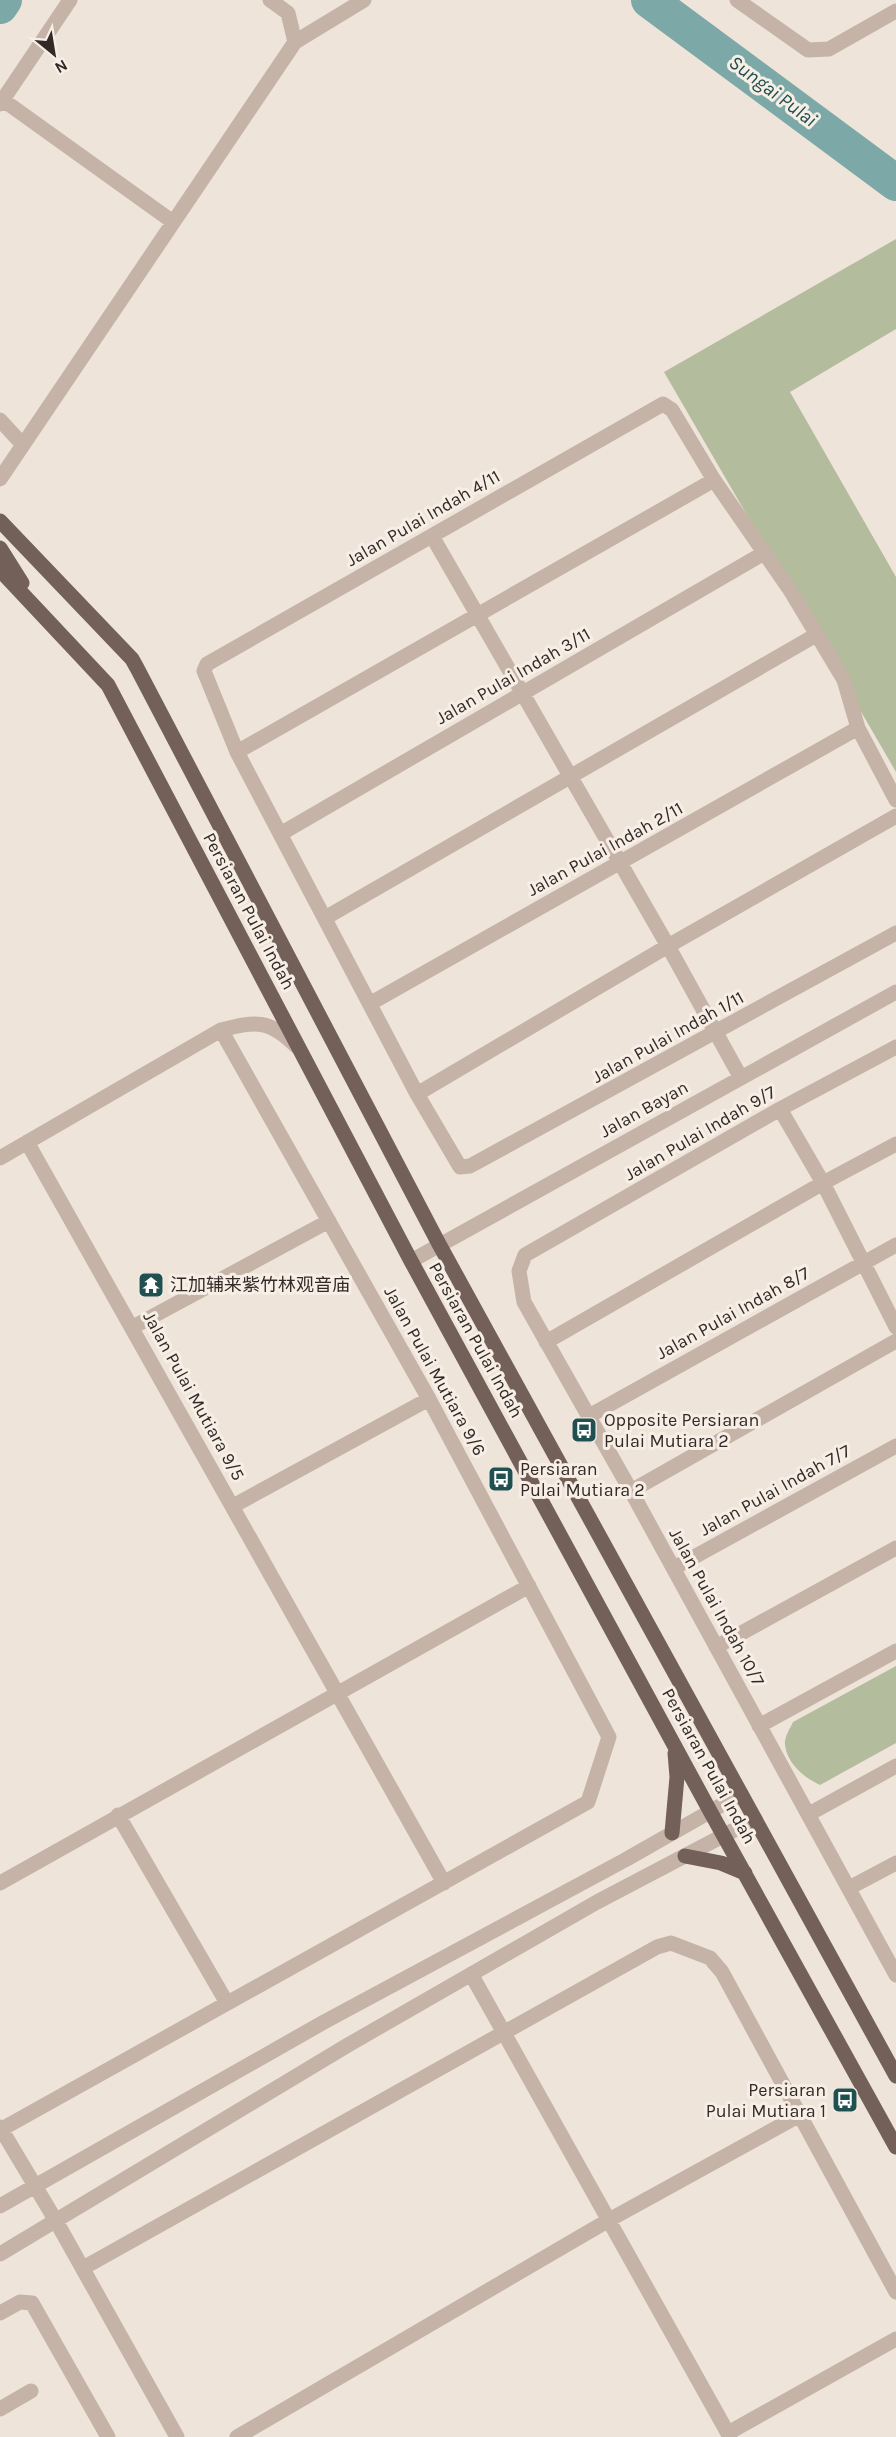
<svg xmlns="http://www.w3.org/2000/svg" width="896" height="2437" font-family="Karla,'Noto Sans SC',sans-serif">
<style>
.green{fill:#b3bc9c}
.lines{fill:none;stroke-linecap:round;stroke-linejoin:round}
.river{stroke:#7ca9a8;stroke-width:36}
.minor{stroke:#c5b3a7;stroke-width:15}
.major{stroke:#736059;stroke-width:15}
.labels{text-anchor:middle;dominant-baseline:central;stroke-width:6;stroke-linejoin:round;paint-order:stroke}
.street-label{font-size:18px;fill:#332a27;stroke:#f7eee6}
.poi-label{font-size:18px;fill:#332a27;stroke:#f7eee6;text-anchor:start}
.water-label{font-size:20px;font-style:italic;fill:#215050;stroke:#f7eee6}
</style>
<rect width="100%" height="100%" fill="#efe4da"/>
<path class="green" d="M896,239V329L790,392L896,577V772L664,372Z
M896,1666V1743L820,1785C805,1778 787,1764 785,1745C784,1737 790,1729 793,1722Z"/>
<g class="lines">
<path class="river" d="M649,0L896,183
M0,6L4,0"/>
<path class="minor" d="M737,0L808,50L829,49L896,11
M295,42L364,0
M3,100L173,222
M0,104L70,0
M0,420L23,445
M0,479L295,42L288,13L270,0
M432,536L668,946L741,1078
M237,752L714,480
M896,800L858,728L844,680L790,590L714,480L672,410L663,404L207,664L204,671L237,752L417,1094L460,1167L470,1166L896,933
M282,833L764,553
M325,918L816,635
M371,1003L858,728
M896,1047L780,1109L525,1255L519,1271L524,1302L631,1491L896,1975
M417,1094L668,946L896,816
M780,1109L823,1183L896,1327
M27,1142L444,1883
M0,1158L221,1030C256,1021 269,1019 296,1046
M411,1261L896,992
M133,1327L329,1221
M546,1342L823,1183L896,1144
M589,1416L896,1245
M631,1491L896,1341
M233,1506L429,1399
M674,1568L896,1446
M716,1647L896,1548
M759,1726L896,1651
M809,1814L896,1766
M118,1815L227,2003
M0,1883L529,1586
M849,1888L896,1863
M471,1974L730,2437
M0,2127L56,2221L177,2437
M0,2130L588,1802L609,1737L429,1399L221,1030
M0,2206L324,2022L625,1860L741,1794
M0,2254L348,2045L597,1902L755,1819
M83,2268L657,1947L671,1943L710,1958L722,1972L896,2292
M0,2313L20,2302L32,2303L108,2437
M0,2409L31,2391
M728,2433L896,2339
M237,2437L609,2220L800,2115"/>
<path class="major" d="M0,521L132,659L137,668L439,1244L896,2076
M0,548L22,583
M0,570L108,685L411,1261L710,1811L896,2147
M672,1833L677,1777L675,1753
M685,1856L721,1863L745,1873"/>
</g>
<defs>
<g id="temple-square" transform="scale(1.35)"><rect x="-9" y="-9" width="18" height="18" rx="4" fill="#215050" stroke="#f7eee6"/><path d="M0-6L5-2H3V0L6.5 2.5H4V6H1.5V3h-3V6H-4V2.5H-6.5L-3 0V-2H-5Z" fill="#fff"/></g>
<g id="bus-square" transform="scale(1.35)"><rect x="-9" y="-9" width="18" height="18" rx="4" fill="#215050" stroke="#f7eee6"/><path d="M-5-6H5V4H4V6H2V4H-2V6H-4V4H-5ZM-3.5-4V0h7V-4ZM-3.5 1.2v1.5H-2V1.2ZM2 1.2v1.5H3.5V1.2Z" fill="#fff"/></g>
</defs>
<g fill-rule="evenodd">
<use href="#temple-square" x="151" y="1285"/>
<use href="#bus-square" x="584" y="1430"/>
<use href="#bus-square" x="501" y="1479"/>
<use href="#bus-square" x="845" y="2100"/>
</g>
<g class="labels">
<g class="street-label">
<text transform="translate(423 518) rotate(-30)">Jalan Pulai Indah 4/11</text>
<text transform="translate(513 676) rotate(-30)">Jalan Pulai Indah 3/11</text>
<text transform="translate(605 849) rotate(-29)">Jalan Pulai Indah 2/11</text>
<text transform="translate(249 911) rotate(62)">Persiaran Pulai Indah</text>
<text transform="translate(668 1037) rotate(-29)">Jalan Pulai Indah 1/11</text>
<text transform="translate(644 1109) rotate(-29)">Jalan Bayan</text>
<text transform="translate(700 1133) rotate(-30)">Jalan Pulai Indah 9/7</text>
<text transform="translate(733 1313) rotate(-29)">Jalan Pulai Indah 8/7</text>
<text transform="translate(476 1340) rotate(61)">Persiaran Pulai Indah</text>
<text transform="translate(435 1371) rotate(61)">Jalan Pulai Mutiara 9/6</text>
<text transform="translate(194 1396) rotate(61)">Jalan Pulai Mutiara 9/5</text>
<text transform="translate(775 1490) rotate(-29)">Jalan Pulai Indah 7/7</text>
<text transform="translate(717 1607) rotate(61)">Jalan Pulai Indah 10/7</text>
<text transform="translate(709 1766) rotate(61)">Persiaran Pulai Indah</text>
</g>
<g class="poi-label">
<text x="170" y="1285">江加辅来紫竹林观音庙</text>
<text x="604" y="1420">Opposite Persiaran<tspan x="604" dy="21">Pulai Mutiara 2</tspan></text>
<text x="520" y="1469">Persiaran<tspan x="520" dy="21">Pulai Mutiara 2</tspan></text>
<text x="826" y="2090" text-anchor="end">Persiaran<tspan x="826" dy="21">Pulai Mutiara 1</tspan></text>
</g>
<g class="water-label">
<text transform="translate(773 91) rotate(37)">Sungai Pulai</text>
</g>
</g>
<g transform="translate(54 54) rotate(150)" stroke="#f7eee6" stroke-width="4.5" paint-order="stroke">
<path d="M0-4.5L10 22L0 15L-10 22Z" fill="#332a27"/>
<text y="-9" font-size="16" font-weight="bold" text-anchor="middle" fill="#332a27">N</text>
</g>
</svg>
